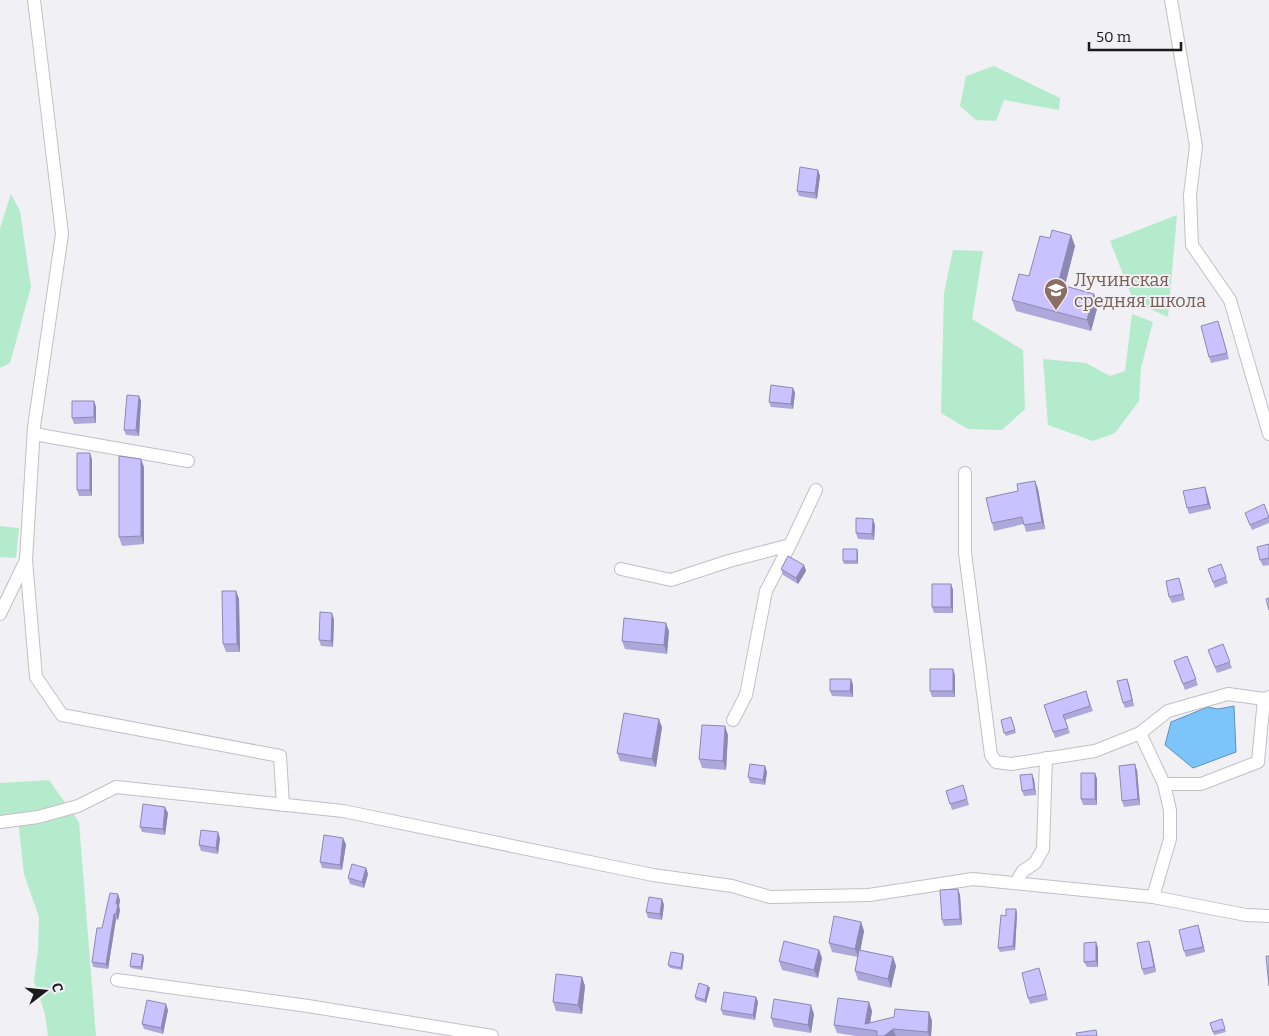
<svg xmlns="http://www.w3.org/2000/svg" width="1269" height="1036" font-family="Bitter,serif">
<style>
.green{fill:#b4ebcc}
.water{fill:#7cc4f9;stroke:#5f91b7}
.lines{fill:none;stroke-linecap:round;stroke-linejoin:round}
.minor-casing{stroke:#c1c0c4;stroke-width:14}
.minor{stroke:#fff;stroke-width:12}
.wall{fill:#aea7da}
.shaded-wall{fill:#8d88b2}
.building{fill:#cac2fe;stroke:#8d88b2}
.labels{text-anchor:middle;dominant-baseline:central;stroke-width:4;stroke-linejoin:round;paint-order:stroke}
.education-label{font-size:18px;fill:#785e54;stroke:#f1f0f5;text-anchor:start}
</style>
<rect width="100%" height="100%" fill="#f1f0f5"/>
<path class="green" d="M994,66L1060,98L1059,110L1004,100L996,121L976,120L960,106L966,76Z
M11,194L20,211L31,287L10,363L0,368V228Z
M1177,215L1168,317L1134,302L1110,241Z
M953,250L983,251L972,319L1023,350L1025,409L1002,430L968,429L941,413L944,293Z
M1132,314L1153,322L1141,368L1139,401L1115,433L1093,441L1048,425L1043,359L1086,363L1110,376L1125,371Z
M0,526L19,528L16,558L0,557Z
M49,780L79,822L96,1036H48L45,1014L34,981L38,949L39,917L24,874L18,819H0V783Z"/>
<path class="water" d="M1234,706L1236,752L1193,768L1165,745L1171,722L1208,707L1218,709Z"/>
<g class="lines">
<g class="minor-casing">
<path id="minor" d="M34,0L62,234L34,427L26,560L36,677L62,715L280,756L283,805
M1171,0L1196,146L1190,195L1192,245L1230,300L1269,434
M34,434L188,461
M965,473V553L991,755L996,762L1011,764L1095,751L1140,733L1168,711L1228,694L1264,699L1269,697
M621,569L671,580L729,561L790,545L816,490
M0,614L26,560
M733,720L746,695L766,591L790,545
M1140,733L1164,784H1201L1258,762L1264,699
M0,822L38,817L78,806L116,787L343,811L653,875L732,886L770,897L869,895L973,879L1153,897L1246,915L1269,916
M1018,883L1019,877L1023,871L1035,863L1043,849L1046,758
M1153,897L1170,839V810L1164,784
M117,980L308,1006L492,1036"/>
</g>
<use href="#minor" class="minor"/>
</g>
<path class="wall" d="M818,170L820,176L817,199L799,196L797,191Z
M1071,235L1075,246L1065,286L1094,294L1098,305L1091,331L1016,311L1012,300L1029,276L1050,238Z
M1220,327L1229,359L1211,363L1209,357Z
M793,388L795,393L793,409L771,407L769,402Z
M139,396L141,401L139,436L126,435L124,430Z
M94,401L96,407V423L74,424L72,418Z
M92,459V496H79L77,490Z
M144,467V544L122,546L119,537Z
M1035,481L1038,489L1045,529L1026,532L1024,524L994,531L992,523L1018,491Z
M1207,493L1211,509L1189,514L1187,508Z
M1245,513L1269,516V523L1252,530Z
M875,525L874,540L858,539L856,533Z
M1269,544V565L1263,566L1260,560Z
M858,552V564H844L843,561Z
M1221,564L1228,583L1215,588L1208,569Z
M804,565L806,571L798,584L783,575L781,569Z
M951,584L953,590V613H934L932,607Z
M1181,584L1185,600L1172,603L1169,597Z
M236,591L239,599L240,652H226L223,644Z
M334,619L333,647L321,646L319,640Z
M669,631L667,654L625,649L622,641Z
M1223,644L1232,668L1217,673L1208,650Z
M1187,656L1198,685L1185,690L1174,661Z
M955,675V697H932L930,691Z
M851,679L853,685V697L832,696L830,691Z
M1127,679L1134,706L1125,708L1123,703Z
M1086,691L1093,711L1065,720L1070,733L1055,738L1044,705Z
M1011,717L1016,733L1006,736L1004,733Z
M662,727L656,767L620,761L617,753Z
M728,735L726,770L702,768L699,759Z
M765,766L767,772L765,785L750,783L748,777Z
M1137,770L1140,805L1124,807L1122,801Z
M1095,773L1097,779V805H1083L1081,799Z
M1034,779L1036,795L1024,796L1022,791Z
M963,785L969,805L952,810L946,791Z
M168,813L165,835L142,832L140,827Z
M220,838L218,854L201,851L199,845Z
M346,844L342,870L322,868L320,862Z
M366,868L368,874L364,888L350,884L348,878Z
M958,889L960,895L962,925L944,926L942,920Z
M662,899L664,905L662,920L648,918L646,912Z
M120,900L119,906L120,910L118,920L116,919L108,969L93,967L92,962L102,928Z
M1016,909L1017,914L1015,950L1000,952L998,948L1006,916Z
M861,922L864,931L860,950L893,957L896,966L891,988L858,980L855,971L858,957L832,952L829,943Z
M1198,925L1205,952L1186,957L1184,951Z
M1149,941L1151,947L1156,972L1144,975L1142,969Z
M1096,942L1098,948V967H1087L1084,962Z
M819,950L822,958L818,978L782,970L779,961Z
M683,954L684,957L682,970L670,968L668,965Z
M143,955L144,958L142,970L131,968L130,966Z
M1039,968L1048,1000L1030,1004L1028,998Z
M582,977L585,986L582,1014L556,1011L553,1002Z
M710,988L706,1003L696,1000L695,997Z
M756,997L758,1002L755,1020L723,1015L721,1010Z
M869,1002L872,1011L870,1023L929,1012L932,1021L931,1036H856L837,1033L834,1025Z
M168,1010L163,1034L144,1029L142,1024Z
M814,1014L811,1033L774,1027L771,1018Z
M1222,1019L1226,1032L1214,1035L1210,1023Z"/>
<path class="shaded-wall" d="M818,170L820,176L817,199L815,193Z
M1071,235L1075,246L1062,296L1058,284Z
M1094,294L1098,305L1091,331L1087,320Z
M793,388L795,393L793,409L791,404Z
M139,396L141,401L139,436L136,430Z
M94,401L96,407V423L94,417Z
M90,453L92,459V496L90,490Z
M141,459L144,467V544L141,536Z
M1035,481L1038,489L1045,529L1042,522Z
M1205,487L1207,493L1211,509L1208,504Z
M873,519L875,525L874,540L872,534Z
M857,549L858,552V564L857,561Z
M804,565L806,571L798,584L796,578Z
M951,584L953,590V613L951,607Z
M236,591L239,599L240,652L237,644Z
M332,613L334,619L333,647L331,641Z
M666,623L669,631L667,654L664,645Z
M953,669L955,675V697L953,691Z
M851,679L853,685V697L850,691Z
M1127,679L1129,684L1134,706L1132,700Z
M659,719L662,727L656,767L652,759Z
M725,726L728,735L726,770L723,761Z
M1135,764L1137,770L1140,805L1138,799Z
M765,766L767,772L765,785L763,780Z
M1095,773L1097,779V805L1095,799Z
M1032,774L1034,779L1036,795L1034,789Z
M165,807L168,813L165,835L163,829Z
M218,832L220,838L218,854L216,848Z
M343,838L346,844L342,870L340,865Z
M366,868L368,874L364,888L362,882Z
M958,889L960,895L962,925L960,919Z
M118,894L120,900L119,906L120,910L118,920L116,914V904Z
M662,899L664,905L662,920L660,914Z
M1016,909L1017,914L1015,950L1013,946Z
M114,914L116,919L108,969L106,964Z
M861,922L864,931L859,958L855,949Z
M1198,925L1200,931L1205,952L1203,947Z
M1149,941L1151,947L1156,972L1154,967Z
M1096,942L1098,948V967L1096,961Z
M819,950L822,958L818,978L814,970Z
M683,954L684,957L682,970L681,968Z
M143,955L144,958L142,970L141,967Z
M893,957L896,966L891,988L888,979Z
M582,977L585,986L582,1014L578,1005Z
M708,986L710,988L706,1003L705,1000Z
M756,997L758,1002L755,1020L753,1015Z
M869,1002L872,1011L869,1030L865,1024Z
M166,1004L168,1010L163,1034L161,1028Z
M811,1005L814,1014L811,1033L808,1025Z
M929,1012L932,1021L931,1036H929L928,1032Z
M893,1029L896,1036H884Z"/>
<path class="building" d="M800,167L818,170L815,193L797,191Z
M1052,230L1071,235L1058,284L1094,294L1087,320L1012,300L1019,274L1029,276L1040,236L1050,238Z
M1218,321L1227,353L1209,357L1201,326Z
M771,385L793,388L791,404L769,402Z
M127,395L139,396L136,430H124Z
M72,401H94V417L72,418Z
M77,453H90V490H77Z
M119,456L141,459V536L119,537Z
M1035,481L1042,522L1024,525L1022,517L992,523L986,498L1018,491L1017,484Z
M1205,487L1208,504L1187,508L1183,491Z
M1264,504L1269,517L1250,525L1245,513Z
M856,518L873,519L872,534L856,533Z
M1269,544V558L1260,560L1257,547Z
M843,549H857V561H843Z
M788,556L804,565L796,578L781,569Z
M1221,564L1226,577L1213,582L1208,569Z
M1179,578L1183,594L1169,597L1166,581Z
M932,584H951V607H932Z
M222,591H236L237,644H223Z
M1269,598V610L1266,599Z
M320,612L332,613L331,641L319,640Z
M624,618L666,623L664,645L622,641Z
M1223,644L1230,662L1215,667L1208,650Z
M1187,656L1196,679L1183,684L1174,661Z
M930,669H953V691H930Z
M830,679H851L850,691H830Z
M1127,679L1132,700L1123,703L1117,681Z
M1086,691L1090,706L1063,715L1068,728L1053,732L1044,705Z
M624,713L659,719L652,759L617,753Z
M1011,717L1015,730L1004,733L1001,720Z
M702,725L725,726L723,761L699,759Z
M750,764L765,766L763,780L748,777Z
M1135,764L1138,799L1122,801L1119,766Z
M1081,773H1095V799H1081Z
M1032,774L1034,789L1022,791L1020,775Z
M963,785L967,799L950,804L946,791Z
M143,804L165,807L163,829L140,827Z
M201,830L218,832L216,848L199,845Z
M324,835L343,838L340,865L320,862Z
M352,864L366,868L362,882L348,878Z
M958,889L960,919L942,920L940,890Z
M110,893L118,894L116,904H118L116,914H114L106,964L92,962L97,928H102Z
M649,897L662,899L660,914L646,912Z
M1006,909H1016L1013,946L998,948L1001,915L1006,916Z
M834,916L861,922L855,949L829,943Z
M1198,925L1203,947L1184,951L1179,930Z
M784,941L819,950L814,970L779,961Z
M1149,941L1154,967L1142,969L1137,943Z
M1096,942V961L1084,962V943Z
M859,950L893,957L888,979L855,971Z
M671,952L683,954L681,968L668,965Z
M132,953L143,955L141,967L130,966Z
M1266,956H1269V986Z
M1039,968L1046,994L1028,998L1022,973Z
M556,974L582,977L578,1005L553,1002Z
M699,983L708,986L705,1000L695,997Z
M724,992L756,997L753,1015L721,1010Z
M838,998L869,1002L865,1024L894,1017L895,1009L929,1012L928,1032L893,1029L884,1036H877V1031L834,1025Z
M774,999L811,1005L808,1025L771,1018Z
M147,1000L166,1004L161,1028L142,1024Z
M1222,1019L1225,1029L1213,1032L1210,1023Z
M1096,1030L1097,1036H1077L1076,1033Z"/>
<defs>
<g id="school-pin" transform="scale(1.25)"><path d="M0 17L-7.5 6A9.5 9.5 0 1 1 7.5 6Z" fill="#8d6e63" stroke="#f1f0f5"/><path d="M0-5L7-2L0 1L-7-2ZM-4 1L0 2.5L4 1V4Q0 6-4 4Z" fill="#fff"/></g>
</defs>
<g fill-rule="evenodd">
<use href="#school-pin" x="1056" y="290"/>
</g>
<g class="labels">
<g class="education-label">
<text x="1074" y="280">Лучинская<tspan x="1074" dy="21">средняя школа</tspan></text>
</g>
</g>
<g transform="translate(45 991) rotate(74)" stroke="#f1f0f5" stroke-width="4" paint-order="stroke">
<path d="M0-4L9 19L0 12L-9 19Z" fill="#1b1a1c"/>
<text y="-8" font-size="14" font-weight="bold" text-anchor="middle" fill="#1b1a1c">С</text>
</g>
<path d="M1089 42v8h92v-8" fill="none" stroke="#1b1a1c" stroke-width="2.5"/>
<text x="1096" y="42" font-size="15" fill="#1b1a1c" stroke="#f1f0f5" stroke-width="4" paint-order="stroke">50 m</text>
</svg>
